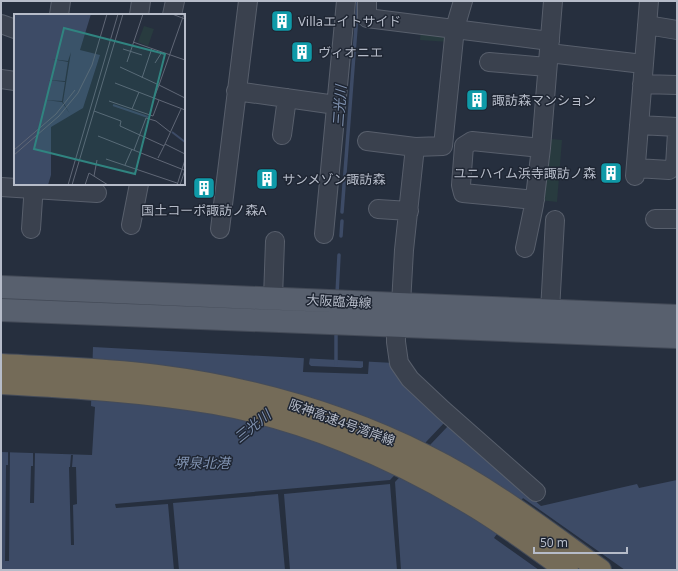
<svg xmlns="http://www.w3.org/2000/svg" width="678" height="571" font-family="'Noto Sans','Noto Sans JP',sans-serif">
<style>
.green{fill:#283b3f}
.water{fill:#3d4b66}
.pier{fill:#262f3e}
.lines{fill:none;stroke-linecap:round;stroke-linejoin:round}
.stream{stroke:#3d4b66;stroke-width:3.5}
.minor-casing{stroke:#585f6c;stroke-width:20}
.major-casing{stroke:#434a57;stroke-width:24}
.highway-casing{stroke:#454c59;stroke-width:24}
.minor{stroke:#3a414e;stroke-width:18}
.major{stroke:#58606e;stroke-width:22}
.highway{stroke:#746b58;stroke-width:22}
.labels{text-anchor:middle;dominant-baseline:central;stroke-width:3;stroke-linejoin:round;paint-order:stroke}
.poi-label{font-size:13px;fill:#b6bcc9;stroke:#1f2633;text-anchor:start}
.street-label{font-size:13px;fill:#b6bcc9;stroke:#1f2633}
.water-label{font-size:14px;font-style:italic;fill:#7f91af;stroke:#1f2633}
.inset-river{fill:none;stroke:#3d4b66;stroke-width:2}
.inset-road{fill:none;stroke:#606776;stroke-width:1}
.view{fill:#308480;fill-opacity:0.15;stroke:#308480;stroke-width:2}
.inset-edge{fill:none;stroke:#b6bcc9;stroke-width:2}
</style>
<rect width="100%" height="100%" fill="#262f3e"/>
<path class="green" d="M421,29L445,31L449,42L420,40Z
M551,139L562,140L557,202L540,200L544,151H550Z"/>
<path class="water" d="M93,347L394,363L444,423L541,506L637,484L639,488L677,480V570H1V452L92,455L95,407L91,406Z"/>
<path class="pier" d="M304,357H310L309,364L311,366L361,368L363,367V360H369L368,374L303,372Z
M444,423L448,426L395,482L401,570H397L390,484L284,494L290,570H285L278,494L173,503L179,570H174L168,504L116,508L115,504L390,480Z
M8,452H10L9,561H5L6,465H8Z
M33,453H35L34,503H30L31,466H33Z
M71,455H73L72,467H76L77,504L73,505L74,545H71L69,467H70Z
M523,498L625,570H539L494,538Z"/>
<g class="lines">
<path class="stream" d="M342,212L358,1
M341,236L342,221
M337,294L339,255
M336,364V330"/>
<g class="minor-casing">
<path id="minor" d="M367,1V18L550,41
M59,15L61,1
M139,15L141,1
M172,15L175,1
M1,24L15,29
M647,25L677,30
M549,53L643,64
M489,62L547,67
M1,79L15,81
M642,84L677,85
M236,91L336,105
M639,125L677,127
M282,135L287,98
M367,141L415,147
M636,168L669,170L675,166L677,132
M635,176L649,1
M1,187L97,193
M535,200L463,193L461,185L464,146L472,141L541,148
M378,209L409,211
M655,219H677
M131,225L139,184
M31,229L34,184
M220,229L248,1
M324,234L346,1
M525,248L534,205L541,148L553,1
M273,298L275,241
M401,304L404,250L415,147L443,146L455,28L463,1
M550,311L555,220
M396,325V342L399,363L410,379L443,410L536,492"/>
</g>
<g class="major-casing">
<path id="major" d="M1,287L677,316
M1,310L677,337"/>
</g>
<g class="highway-casing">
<path id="highway" d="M1,365C53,368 105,369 157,376C251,388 342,414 426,456C489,487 544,530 600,570
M1,383C72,387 143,391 214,403C300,418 391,456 466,501C501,521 534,546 567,570"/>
</g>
<use href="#minor" class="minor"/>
<use href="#major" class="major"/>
<use href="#highway" class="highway"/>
</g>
<defs>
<g id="building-square" transform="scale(1.15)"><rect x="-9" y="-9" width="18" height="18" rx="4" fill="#0f9aa8" stroke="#1f2633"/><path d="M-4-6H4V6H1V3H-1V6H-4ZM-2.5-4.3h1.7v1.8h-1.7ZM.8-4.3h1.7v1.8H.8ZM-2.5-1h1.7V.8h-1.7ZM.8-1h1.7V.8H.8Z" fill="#fff"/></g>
</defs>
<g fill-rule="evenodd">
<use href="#building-square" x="282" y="21"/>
<use href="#building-square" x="302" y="52"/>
<use href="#building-square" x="477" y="100"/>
<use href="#building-square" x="611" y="173"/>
<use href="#building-square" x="267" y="179"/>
<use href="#building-square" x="204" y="188"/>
</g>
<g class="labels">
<g class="poi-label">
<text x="298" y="21">Villaエイトサイド</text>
<text x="318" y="52">ヴィオニエ</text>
<text x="492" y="100">諏訪森マンション</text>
<text x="596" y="173" text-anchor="end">ユニハイム浜寺諏訪ノ森</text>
<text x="282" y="179">サンメゾン諏訪森</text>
<text x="204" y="210" text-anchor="middle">国土コーポ諏訪ノ森A</text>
</g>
<g class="street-label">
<text transform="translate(339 301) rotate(3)">大阪臨海線</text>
<text transform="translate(342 422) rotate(20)">阪神高速4号湾岸線</text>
</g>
<g class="water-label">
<text transform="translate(339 106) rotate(-86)">三光川</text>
<text transform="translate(252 426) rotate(-39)">三光川</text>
<text x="202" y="462">堺泉北港</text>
</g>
</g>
<g transform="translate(14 14)">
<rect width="171" height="171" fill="#262f3e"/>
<path d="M130,12L140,15L134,32L124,28Z" fill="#283b3f"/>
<path d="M0,0H77L66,36L86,41L69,94L37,113V161L34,171H0Z" fill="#3d4b66"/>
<path d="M57,38L49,88L56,100L48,88L31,86L48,87L51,68L34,66L51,67L54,48L38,45L54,47Z" fill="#262f3e"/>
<path class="inset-river" d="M99,91L134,103M158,118L171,128"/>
<path class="inset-road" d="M158,0L171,5M170,0L145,71L171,84M119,28L171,46M109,35L128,41M113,48L129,0M141,49L148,38M106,53L145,71L140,84M128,64L138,34M101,69L171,96M95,87L139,102L145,86M118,95L125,78M80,97L107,107L106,112L150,132M84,122L170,156M151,130L167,95M0,136L42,100L61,76M120,136L132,104L142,107L156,118M0,141L45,102L64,79L78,51L93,0M144,144L151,130L171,140M92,145L163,169M111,151L118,135M80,162L83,146M54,171L104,0M58,171L109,0M71,171L75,159L94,171M163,171L171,146M166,171L171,156"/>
<path class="view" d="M50,14L151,40L121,160L20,135Z"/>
<rect width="171" height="171" class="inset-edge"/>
</g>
<rect width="678" height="571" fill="none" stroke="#b6bcc9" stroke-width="4"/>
<path d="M534 547v6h93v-6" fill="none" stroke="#b6bcc9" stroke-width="2"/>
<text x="540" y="547" font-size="12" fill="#b6bcc9" stroke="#1f2633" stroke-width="3" paint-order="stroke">50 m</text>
</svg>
